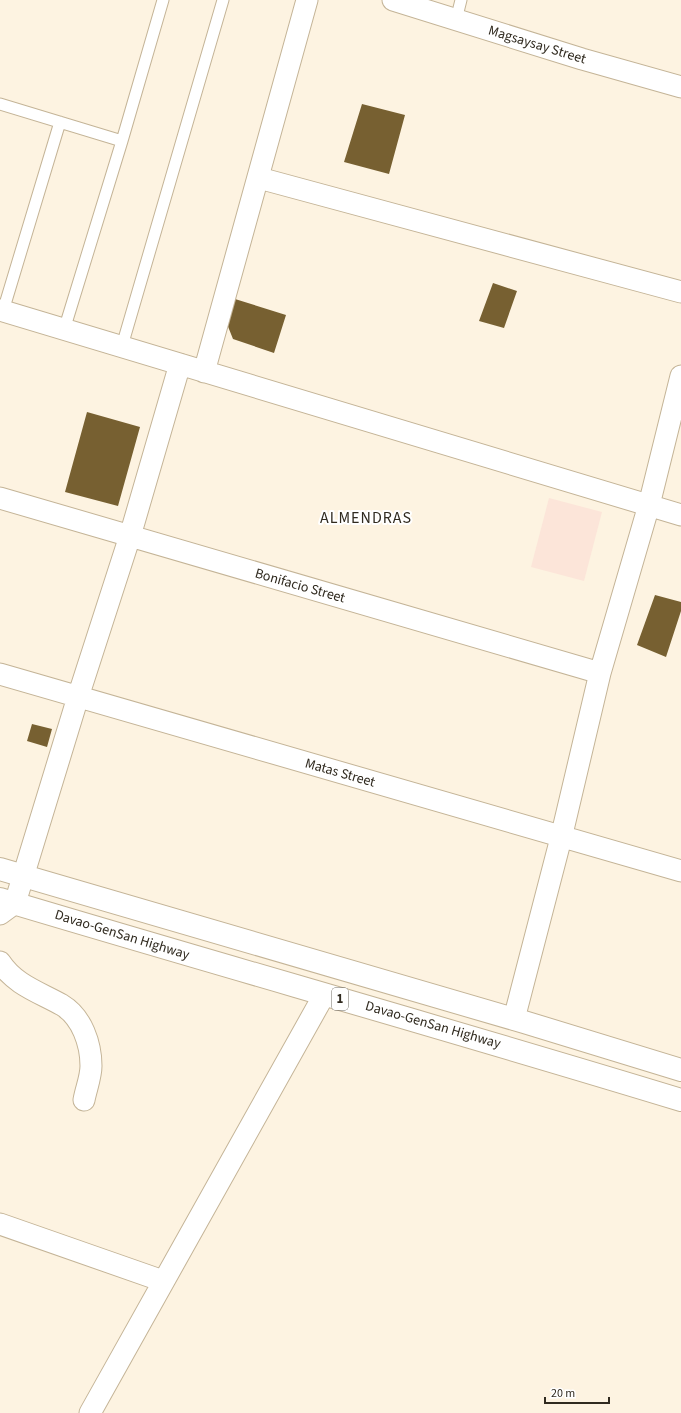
<svg xmlns="http://www.w3.org/2000/svg" width="681" height="1413" font-family="'Source Sans 3',sans-serif">
<style>
.medical{fill:#fce5d9}
.building{fill:#776031}
.lines{fill:none;stroke-linecap:round;stroke-linejoin:round}
.lane-casing{stroke:#c4b497;stroke-width:13}
.street-casing{stroke:#c4b497;stroke-width:23}
.highway-casing{stroke:#c4b497;stroke-width:24}
.lane{stroke:#fff;stroke-width:11}
.street{stroke:#fff;stroke-width:21}
.highway{stroke:#fff;stroke-width:22}
.labels{text-anchor:middle;dominant-baseline:central;stroke-width:4;stroke-linejoin:round;paint-order:stroke}
.shield{fill:#fff;stroke:#6e6a62;stroke-width:1}
.shield-label{font-size:13px;font-weight:bold;fill:#302a1f}
.street-label{font-size:14px;fill:#302a1f;stroke:#fff}
.quarter-label{font-size:16px;letter-spacing:1px;fill:#302a1f;stroke:#fff}
</style>
<rect width="100%" height="100%" fill="#fdf3e1"/>
<path class="medical" d="M549,498L602,512L584,581L531,567Z"/>
<path class="building" d="M362,104L405,115L389,174L344,162Z
M493,283L517,291L504,328L479,321Z
M235,299L286,315L274,353L233,339L227,324Z
M87,412L140,427L118,506L65,492Z
M655,595L681,602V611L666,657L637,645Z
M32,724L52,729L47,747L27,741Z"/>
<g class="lines">
<g class="lane-casing">
<path id="lane" d="M456,20L461,0
M0,104L122,141
M3,311L60,122
M64,330L122,141L163,0
M122,346L223,0"/>
</g>
<g class="street-casing">
<path id="street" d="M393,0L582,59L681,87
M259,178L681,292
M0,310L681,515
M204,372L307,0
M0,498L600,673
M0,674L681,871
M0,914L15,903L78,697L130,536L180,364
M0,962C15,985 39,992 62,1005C82,1017 91,1044 91,1066C91,1077 86,1089 84,1100
M514,1019L561,838L600,673L649,505L681,376
M0,1224L163,1281
M90,1413L324,995"/>
</g>
<g class="highway-casing">
<path id="highway" d="M0,869L524,1022L681,1070
M0,899C227,967 455,1031 681,1100"/>
</g>
<use href="#lane" class="lane"/>
<use href="#street" class="street"/>
<use href="#highway" class="highway"/>
</g>
<g class="labels">
<rect class="shield" x="332" y="988" width="16" height="22" rx="3"/>
<g class="shield-label">
<text x="340" y="999">1</text>
</g>
<g class="street-label">
<text transform="translate(537 45) rotate(17)">Magsaysay Street</text>
<text transform="translate(300 586) rotate(16)">Bonifacio Street</text>
<text transform="translate(340 773) rotate(16)">Matas Street</text>
<text transform="translate(122 935) rotate(17)">Davao-GenSan Highway</text>
<text transform="translate(433 1025) rotate(16)">Davao-GenSan Highway</text>
</g>
<g class="quarter-label">
<text x="366" y="518">ALMENDRAS</text>
</g>
</g>
<path d="M545 1397v6h64v-6" fill="none" stroke="#302a1f" stroke-width="2"/>
<text x="551" y="1397" font-size="12" fill="#302a1f" stroke="#ffffff" stroke-width="3" paint-order="stroke">20 m</text>
</svg>
